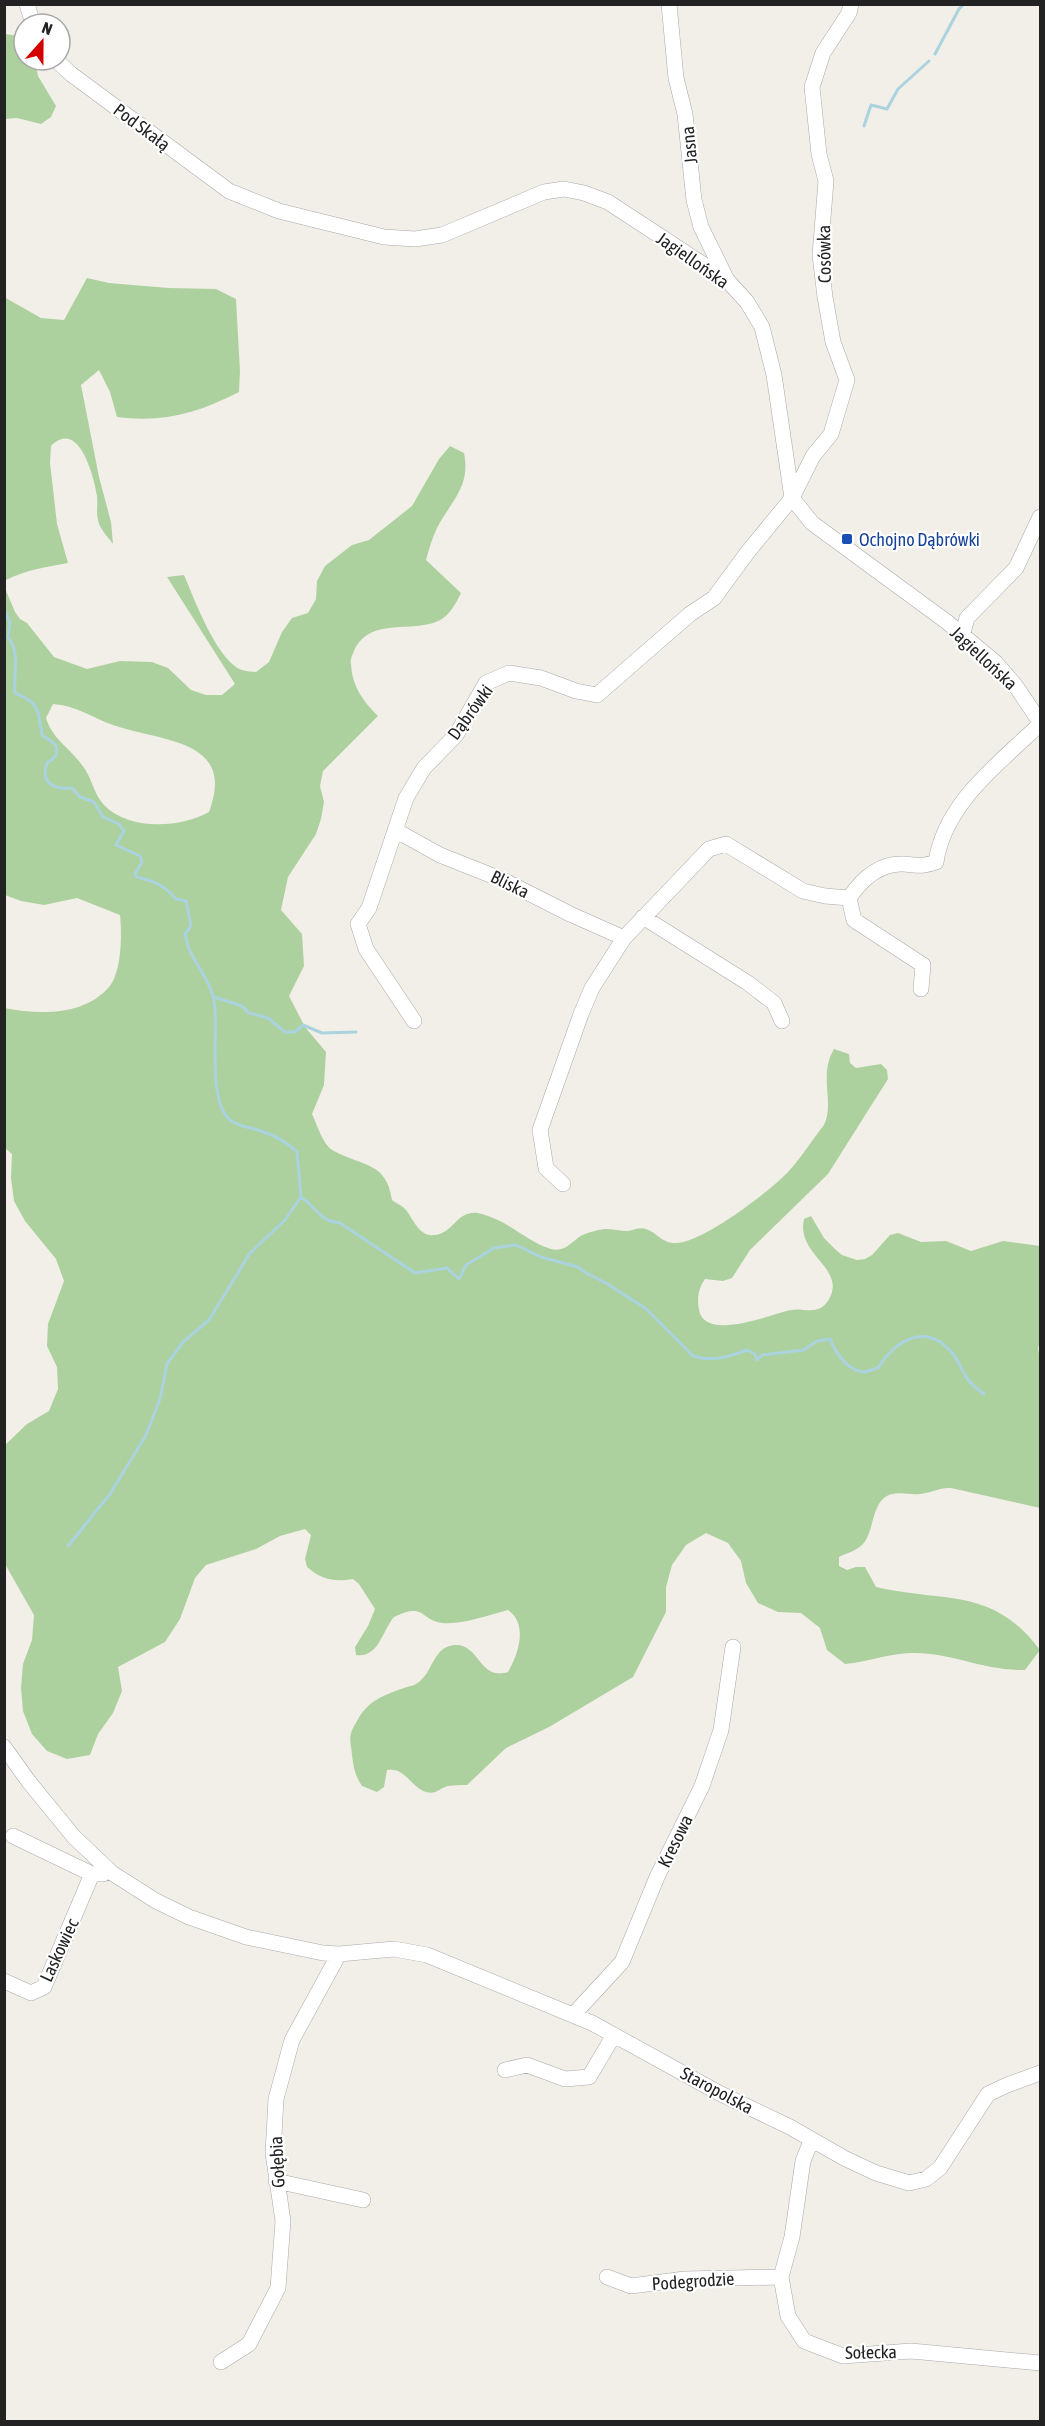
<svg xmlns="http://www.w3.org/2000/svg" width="1045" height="2426" font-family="'Asap Condensed',sans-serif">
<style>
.forest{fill:#add19e;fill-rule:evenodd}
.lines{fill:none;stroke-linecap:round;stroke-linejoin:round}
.stream{stroke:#aad3df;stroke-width:3}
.minor-casing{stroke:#a9a9a9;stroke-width:16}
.minor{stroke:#fff;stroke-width:15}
.transit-dot{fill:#1a4fb4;stroke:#fff;stroke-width:2}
.labels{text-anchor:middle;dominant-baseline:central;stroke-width:4.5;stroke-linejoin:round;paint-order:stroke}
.street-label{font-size:18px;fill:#222;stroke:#fff}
.transit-label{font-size:18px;fill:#164399;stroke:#fff;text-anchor:start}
</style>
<rect width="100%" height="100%" fill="#f2efe9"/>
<path class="forest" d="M5,34L20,36L24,39V60H35L38,76L56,106L51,117L41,124L17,118L5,119Z
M87,278L109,283L169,288L216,289L236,299L240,371L239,392C198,413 163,423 117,417L110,392L99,370L81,385L99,477L111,522L113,544C108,537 99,528 98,520C96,512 98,504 97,496C94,477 79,418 51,446L50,463L57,524L68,563C46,567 26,570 6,580L5,588L15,612L20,619L27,623L54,657L87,669L120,661L152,662L168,668L191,690L206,695H222L235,684L167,577L184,575C194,598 217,661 242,670C246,671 252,672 256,672L269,662L282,632L292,618L308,613L316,599L317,581L325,566L352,545L369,540L412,506L439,459L450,446L464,453C471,487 451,501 437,528C432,538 429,549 426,560L461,593C456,603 451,613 442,619C415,635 370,615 354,651C352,656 350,659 351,664C352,686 363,701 378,716L323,771L320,786L324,802L321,819L316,834L288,877L281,910L302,934L304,966L289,996L305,1027L326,1052L324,1085L312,1114C317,1124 323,1146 334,1151C363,1167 386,1161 392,1200C396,1203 403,1206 406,1210C414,1220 419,1237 435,1235C455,1233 457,1207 482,1214C509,1221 527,1242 551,1249C564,1252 570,1244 579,1237C585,1233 597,1230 605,1229C613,1229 620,1231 628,1231C634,1230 639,1227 646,1229C656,1232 661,1242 673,1243C699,1246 770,1191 788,1172C801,1158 812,1140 824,1125C835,1101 818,1076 834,1049L849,1054L850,1063L856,1068L881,1064L887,1070L888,1079L828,1174L750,1250L732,1278L723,1281L705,1279C698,1289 697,1298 699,1310C705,1342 771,1314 791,1310C799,1308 810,1312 818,1309C825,1307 830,1299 832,1292C839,1266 796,1252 804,1219L811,1216L824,1238L836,1250L842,1255L857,1260L865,1259L872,1255L890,1235L898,1233L921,1242L946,1241L971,1251L1003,1241L1040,1246V1339L1038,1349L1040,1358V1508L951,1488C940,1487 931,1493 920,1494C910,1495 901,1492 892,1494C871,1499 875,1531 863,1544C856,1551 847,1553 839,1557V1566L847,1570L856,1567H865L876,1587C944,1603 992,1586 1040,1650L1025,1670C985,1671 952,1653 915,1653C893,1652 868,1662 845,1664L827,1650L820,1628L801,1613L778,1612L758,1603L746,1583L741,1561L728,1543L706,1533L686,1545L672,1565L666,1587V1612L633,1677L549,1727L506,1748L467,1785C461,1785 454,1785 448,1786C440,1788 436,1795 426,1792C410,1787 406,1767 387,1770L384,1787L377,1792L362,1786C353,1773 353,1761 351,1747C349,1735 351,1731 357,1721C367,1701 384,1695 404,1688C410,1686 417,1685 421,1680C433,1670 434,1646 455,1645C480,1644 479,1681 508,1672C519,1653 528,1624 508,1610C488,1615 463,1625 442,1623C420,1620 425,1602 394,1617C382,1631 379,1658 356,1655L355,1647L368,1626L375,1609L359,1584L353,1579C335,1582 322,1580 307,1567L305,1559L311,1535L305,1529L280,1536L256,1549L206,1565L195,1578L180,1619L165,1642L118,1667L122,1691L113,1713L98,1734L90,1755L67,1759L47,1751L32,1734L23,1711L21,1688L23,1664L32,1640L34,1615L5,1564V1445L27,1424L49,1411L58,1389L57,1367L47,1346L48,1324L64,1281L56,1259L25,1221L14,1201L11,1178L12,1154L5,1148V1008C39,1015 84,1016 109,987C122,972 122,933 120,915L77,898L44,905L21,901L5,895L4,297L41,318L64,320ZM53,704C75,705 93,718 113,725C160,742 237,738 209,812C180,828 129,831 104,805C93,793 92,777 82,765C69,747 53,740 46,718Z"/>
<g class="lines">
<path class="stream" d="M935,54L959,9L964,4
M864,126L871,105L887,109L898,89L929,61
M4,609L10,623L8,637C21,654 13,673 15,693C40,703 38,710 42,735L56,745C58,755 55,758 47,763C40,783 54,790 72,788L80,797L94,802L103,817L119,824L124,831L116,845L140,856L142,862L135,874L137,877C154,881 164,885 176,899L186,901L191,926L185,934C187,941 188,949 192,955C202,974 214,987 215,1010C217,1036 209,1098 228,1118C237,1127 250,1127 261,1131C273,1135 288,1143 297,1152L301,1197L285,1220L250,1253L209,1320L183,1342L167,1364L160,1399L146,1435L110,1494L68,1546
M214,997L242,1006L249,1013L268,1018L285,1032H295L303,1025L322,1033L356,1032
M301,1197C311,1203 321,1219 330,1221C333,1222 337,1222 340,1223L415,1273L447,1268L459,1279L466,1265L494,1248L516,1245L541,1257L578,1267L586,1273L606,1283L645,1308L693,1356C712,1362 729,1357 747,1350L755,1354L757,1360L762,1355L804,1350L817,1341L830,1339C835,1352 848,1371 863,1372C867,1372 874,1369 878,1368C896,1340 926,1321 953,1354C959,1362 963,1374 970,1382C974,1387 979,1390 984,1394"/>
<g class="minor-casing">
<path id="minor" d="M27,4L33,24
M669,4L676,78L685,114L694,200L701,227L727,280
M56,60L71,74L229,191L279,211L384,237L415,239L442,235L544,192L564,189L584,193L608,202L727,280L747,302L762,327L774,375L792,498L812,523L947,622L996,663L1015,685L1040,722
M962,636L967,618L1016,568L1040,517
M395,830L440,855L503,880L570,914L624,938
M849,898L854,920L923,965L921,989
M643,917L748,983L774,1003L782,1021
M414,1021L366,949L358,924L369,908L406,798L424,768L456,735L486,683L509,673L541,678L576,691L597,695L690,614L714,598L747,553L792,498L813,456L831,434L847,380L833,342L825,297L820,255L826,181L819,154L812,87L823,53L849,13L851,4
M563,1184L546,1168L540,1130L581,1014L592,988L624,938L709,849L726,844L803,891L825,896L849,898C862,879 879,863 903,864C918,865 922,867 936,862C945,802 1000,763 1040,724
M4,1747L29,1782L74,1837L112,1873L156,1901L189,1917L246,1937L323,1953L339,1954L394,1949L427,1955L592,2023L719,2093L790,2127L844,2158L876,2173L909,2183L926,2179L940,2168L988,2094L1007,2085L1040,2073
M13,1836L92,1874H103
M4,1981L31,1993L44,1987L92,1874
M573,2015L622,1962L657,1877L702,1786L721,1730L733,1647
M505,2070L527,2065L565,2079L589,2077L614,2035
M811,2141L803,2161L792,2237L781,2277L788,2316L804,2341L843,2356L911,2351L1040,2363
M276,2181L363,2200
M607,2277L631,2286L685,2279L781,2277
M221,2362L249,2344L278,2288L283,2221L273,2153L276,2099L292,2040L339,1954"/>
</g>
<use href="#minor" class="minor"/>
</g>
<rect class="transit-dot" x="841" y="533" width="12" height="12" rx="3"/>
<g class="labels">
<g class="street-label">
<text transform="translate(142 127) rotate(37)">Pod Skałą</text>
<text transform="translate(689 145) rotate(-96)">Jasna</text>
<text transform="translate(824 254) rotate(-91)">Cosówka</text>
<text transform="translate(693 260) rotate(35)">Jagiellońska</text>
<text transform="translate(984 658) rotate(43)">Jagiellońska</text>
<text transform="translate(470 712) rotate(-54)">Dąbrówki</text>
<text transform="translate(510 884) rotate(26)">Bliska</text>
<text transform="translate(675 1841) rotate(-64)">Kresowa</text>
<text transform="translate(59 1950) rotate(-65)">Laskowiec</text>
<text transform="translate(717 2090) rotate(28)">Staropolska</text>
<text transform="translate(277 2162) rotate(-93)">Gołębia</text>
<text transform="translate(693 2281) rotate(-4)">Podegrodzie</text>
<text transform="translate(871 2352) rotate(-1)">Sołecka</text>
</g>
<g class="transit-label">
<text x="859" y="539">Ochojno Dąbrówki</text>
</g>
</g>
<rect width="1045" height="2426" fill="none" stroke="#222222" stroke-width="12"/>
<g transform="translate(42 42) rotate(21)"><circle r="28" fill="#ffffff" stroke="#a7a7a7" stroke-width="1.5"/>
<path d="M0-4.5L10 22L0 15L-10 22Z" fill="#d40000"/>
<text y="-9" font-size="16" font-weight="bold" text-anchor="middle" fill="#222222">N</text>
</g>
</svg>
